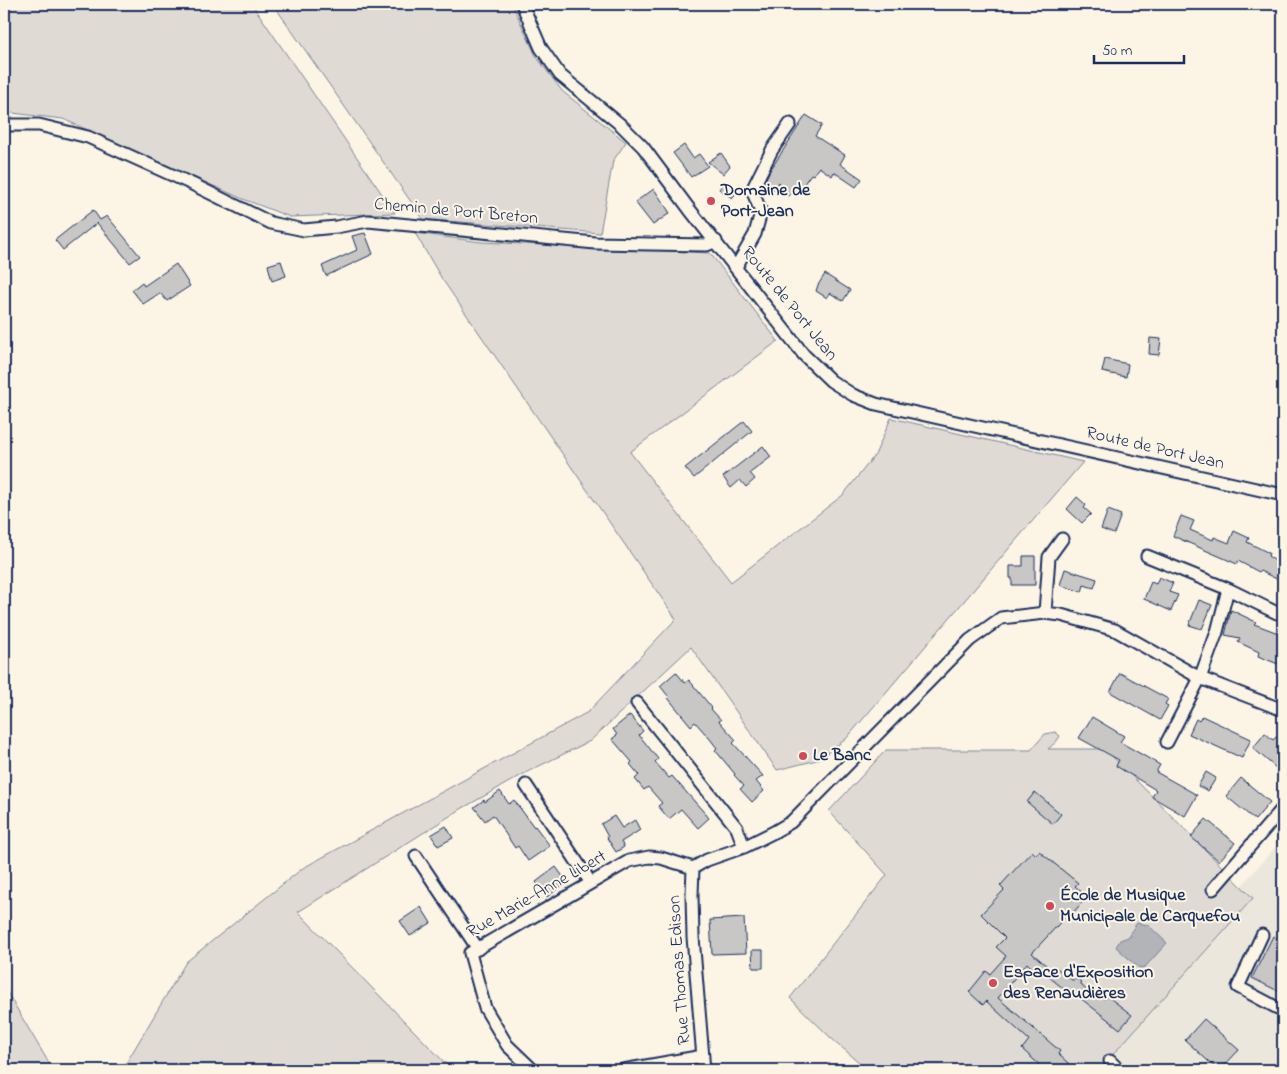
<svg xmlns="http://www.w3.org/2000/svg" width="1287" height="1074" font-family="'Indie Flower',sans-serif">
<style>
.built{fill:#ece7dc}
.green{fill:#dfdbd4;stroke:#7d8599}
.water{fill:#b2b4b8;stroke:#767f94}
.building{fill:#c8c7c6;stroke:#1b2f5e}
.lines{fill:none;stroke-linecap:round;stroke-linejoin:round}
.street-casing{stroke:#1b2f5e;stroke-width:15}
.street{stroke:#fcf5e5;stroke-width:11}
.poi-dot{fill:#d1495b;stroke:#fcf5e5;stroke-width:2}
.labels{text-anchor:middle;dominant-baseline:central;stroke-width:4;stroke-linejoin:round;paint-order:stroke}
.poi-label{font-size:18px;font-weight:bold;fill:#1b2f5e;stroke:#fcf5e5;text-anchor:start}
.street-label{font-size:18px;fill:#1b2f5e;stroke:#fcf5e5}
</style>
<rect width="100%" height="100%" fill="#fcf5e5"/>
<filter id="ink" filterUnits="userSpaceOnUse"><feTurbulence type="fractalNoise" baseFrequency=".02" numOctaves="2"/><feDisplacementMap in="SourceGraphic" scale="10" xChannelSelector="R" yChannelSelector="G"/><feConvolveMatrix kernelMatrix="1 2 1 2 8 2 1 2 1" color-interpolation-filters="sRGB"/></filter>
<g filter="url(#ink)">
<path class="built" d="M1283,838V1070H1092L1194,941Z"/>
<path class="green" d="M4,4H252L395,213L290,217L243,199L63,119L4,112Z
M273,4H512L536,56L562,91L626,142L613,161L600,233L423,219Z
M415,233L481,242L710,253L778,341L630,452L731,582L843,495L875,455L891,418L1083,462L846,739L817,760L777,770L691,647L590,741L529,771L461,809L298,912L452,1070H122L186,962L303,868L588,712L676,619L442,279Z
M1055,732L1060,736L1056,742L1048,749H1105L1253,898L1099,1070H868L831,1038L790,998L887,875L829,811L886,750H1031L1045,734Z
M4,987L53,1070H4Z"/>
<path class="water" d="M1137,923L1148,925L1167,943L1145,967L1139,968L1116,947L1120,940L1131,936L1130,933Z"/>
<path class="building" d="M806,115L822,125L815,136L845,155L840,164L862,179L856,187L834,172L832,176L819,167L813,175L811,174L796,195L793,193L788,196L778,182L770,195L761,189L769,172Z
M684,145L693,158L699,154L708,166L691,177L673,153Z
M721,153L730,166L723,174L708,162Z
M725,182L738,191L732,198L719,189Z
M654,189L670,213L653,225L635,202Z
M93,210L100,220L107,216L140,256L130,263L97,223L63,250L55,240Z
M365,233L373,254L326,276L322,266L357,250L352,236Z
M281,261L286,276L272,281L268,265Z
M176,264L190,286L167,301L160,293L143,304L132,290L142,282L144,286Z
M825,274L850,290L843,301L830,293L827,298L816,291L818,285Z
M1150,338L1161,339L1159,355L1149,354Z
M1105,359L1128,364L1126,377L1102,372Z
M744,421L752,431L694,478L685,468Z
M763,446L771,457L750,473L755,479L746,487L740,480L731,488L723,477Z
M1077,497L1086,505L1084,508L1091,514L1082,523L1067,509Z
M1108,510L1121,515L1114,534L1101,529Z
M1181,516L1194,521L1190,530L1213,540L1214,537L1229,543L1234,531L1249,538L1247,542L1269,553L1268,556L1283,566V582L1260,571L1259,572L1238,561L1237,564L1173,536Z
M1023,556H1035V585H1012V578H1010V566H1023Z
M1065,569L1097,579L1094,588L1084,585L1082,592L1060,585Z
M1159,577L1173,583L1169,592L1178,595L1171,611L1144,599L1151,582L1156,584Z
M1199,600L1212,605L1202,629L1189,625Z
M1231,610L1256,622L1254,624L1281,634L1279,641L1283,643V666L1258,656L1259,652L1238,642L1240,638L1225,635Z
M676,672L685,683L689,680L712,708L711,709L721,720L719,721L736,740L733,743L763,776L756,781L764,791L752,802L740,789L744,786L734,775L735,774L715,750L717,748L710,739L695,722L691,726L668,698L669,697L660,686Z
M1120,673L1168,699L1165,704L1168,706L1160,720L1110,692Z
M630,715L643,731L639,735L658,759L655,762L669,778L672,776L709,818L698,828L681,809L669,819L658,806L662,803L648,787L644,790L635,779L639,775L630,764L632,762L612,739L617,735L613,729Z
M1202,716L1251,739L1242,758L1189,734L1196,719L1199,721Z
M1092,717L1124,736L1120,742L1160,765L1156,772L1197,795L1185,816L1152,797L1156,790L1116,766L1119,760L1079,738Z
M1265,733L1273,740L1276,737L1283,743V774L1253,748Z
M1206,772L1216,778L1208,791L1198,786Z
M1241,778L1270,802L1255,820L1226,796Z
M500,791L509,804L514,800L534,827L535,826L550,846L528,861L518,846L515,848L493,815L485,821L474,807L484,800L485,802Z
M1035,792L1061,814L1053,824L1027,802Z
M614,816L622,828L635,820L640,830L621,842L624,847L616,852L607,838L608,837L601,824Z
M1206,819L1235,843L1219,861L1191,837Z
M446,826L453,838L438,846L431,835Z
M1032,851L1036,855L1039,851L1078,883L1075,886L1087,897L1071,915L1069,913L1032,953L1047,966L1039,975L1027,963L998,998L1060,1051L1058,1054L1076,1070H1045L1022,1049L1029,1040L986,1001L983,1005L969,992L986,971L990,974L1006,956L996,947L1005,938L981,914L1004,890L1000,886Z
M556,867L567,882L547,897L536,882Z
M421,907L431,923L410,936L400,921Z
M744,918L746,953L712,954L710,920Z
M1273,936L1283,942V980L1278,991L1252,978Z
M752,950H763V968H753Z
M1057,968L1072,980L1079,979L1082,986L1091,994L1093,991L1105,999L1107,996L1132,1015L1120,1029L1070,990L1068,992L1049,977Z
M1204,1019L1239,1050L1220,1070H1218L1185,1040Z"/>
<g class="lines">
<g class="street-casing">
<path id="street" d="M522,4L541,48L560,75L621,125L643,147L690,210L804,355L831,381L853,395L876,404L1283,495
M4,125H39L88,137L192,184L271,223L304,230L336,227L368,221L595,243L707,245L716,241
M736,267L755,234L761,212L752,190L772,150L790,124
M1147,556L1228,589L1217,632L1200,678L1167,742
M1228,589L1277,613
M1045,613L1049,557L1062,539
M637,703L737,828L744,847
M526,785L591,883
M416,856L478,949
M693,868L707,860L744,847L774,832L791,822L970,640L1001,618L1045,613L1061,615L1115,630L1200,678L1283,710
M693,868L692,895L693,937L704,1070
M1213,889L1283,808
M1262,935L1238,987L1283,1011
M1110,1061L1119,1070
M533,1070L507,1045L485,1008L470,953L629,861L649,857L661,858L693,868
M623,1070L703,1056"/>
</g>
<use href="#street" class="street"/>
</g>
</g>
<g class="poi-dot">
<circle cx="711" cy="201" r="5"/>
<circle cx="803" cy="756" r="5"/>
<circle cx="1050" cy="906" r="5"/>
<circle cx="993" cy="983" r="5"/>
</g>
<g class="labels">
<g class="poi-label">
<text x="721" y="191">Domaine de<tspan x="721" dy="21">Port-Jean</tspan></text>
<text x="813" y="756">Le Banc</text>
<text x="1060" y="896">École de Musique<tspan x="1060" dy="21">Municipale de Carquefou</tspan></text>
<text x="1003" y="973">Espace d'Exposition<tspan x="1003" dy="21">des Renaudières</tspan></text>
</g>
<g class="street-label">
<text transform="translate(456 212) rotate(5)">Chemin de Port Breton</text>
<text transform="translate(789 304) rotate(51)">Route de Port Jean</text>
<text transform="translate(1155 449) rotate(13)">Route de Port Jean</text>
<text transform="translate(537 895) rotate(-30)">Rue Marie-Anne Libert</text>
<text transform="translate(680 970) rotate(-94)">Rue Thomas Edison</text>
</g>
</g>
<rect width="1287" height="1074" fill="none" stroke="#fcf5e5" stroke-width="20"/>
<rect x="10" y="10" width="1267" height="1054" fill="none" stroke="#1b2f5e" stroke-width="2" filter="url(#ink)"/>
<path d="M1094 55v8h90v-8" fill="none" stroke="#1b2f5e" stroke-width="2.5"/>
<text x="1102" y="55" font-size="15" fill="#1b2f5e" stroke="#fcf5e5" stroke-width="4" paint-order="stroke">50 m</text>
</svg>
